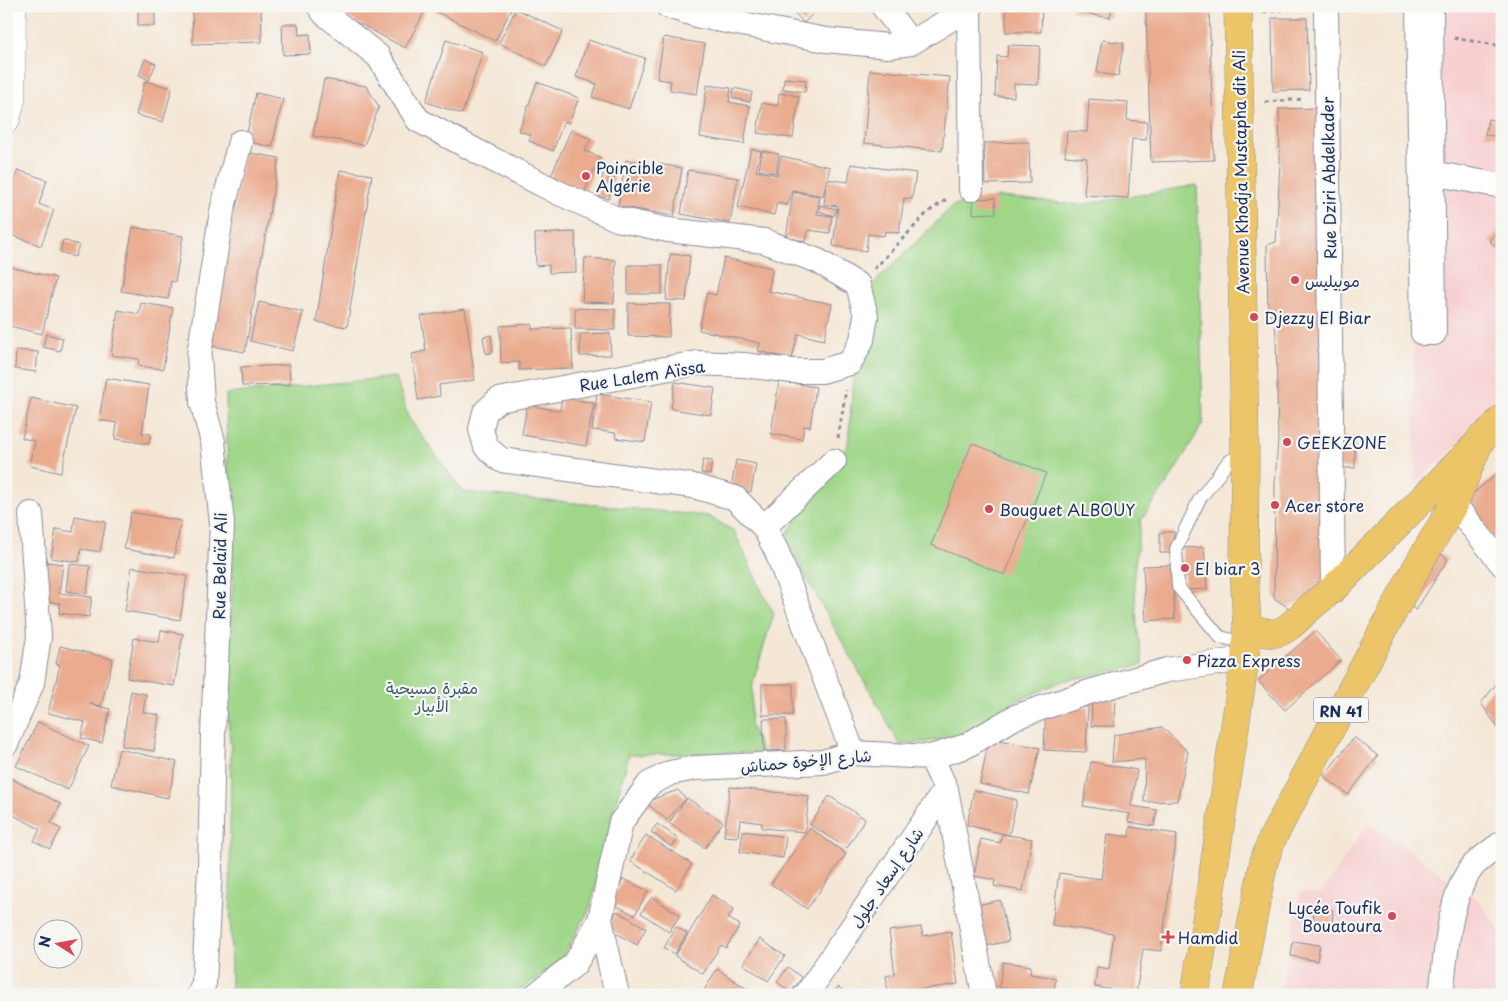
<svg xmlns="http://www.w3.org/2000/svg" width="1508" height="1001" font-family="'Playpen Sans','Playpen Sans Arabic',sans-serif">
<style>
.built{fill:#f7cfd0}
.green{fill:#9fd688;stroke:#5d8273}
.building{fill:#eaab8e}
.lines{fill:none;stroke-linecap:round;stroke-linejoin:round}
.service-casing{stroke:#888b9a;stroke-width:14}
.minor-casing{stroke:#888b9a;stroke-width:26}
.tertiary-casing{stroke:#888b9a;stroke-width:29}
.primary-casing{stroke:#888b9a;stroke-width:29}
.path{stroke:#888b9a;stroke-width:3;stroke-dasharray:4 4;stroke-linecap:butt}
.service{stroke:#fff;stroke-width:12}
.minor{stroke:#fff;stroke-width:24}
.tertiary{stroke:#fff;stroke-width:28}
.primary{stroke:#ecc569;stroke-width:28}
.poi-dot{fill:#d1495b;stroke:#f6f6f2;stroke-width:2}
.labels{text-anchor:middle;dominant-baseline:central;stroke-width:4.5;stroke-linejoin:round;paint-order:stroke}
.shield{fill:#f6f6f2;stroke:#5d6b8a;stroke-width:1}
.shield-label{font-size:15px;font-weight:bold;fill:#1b2f5e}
.poi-label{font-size:16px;fill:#1b2f5e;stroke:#f6f6f2;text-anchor:start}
.street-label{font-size:16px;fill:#1b2f5e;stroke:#f6f6f2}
.park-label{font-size:16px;fill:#3c5968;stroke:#f6f6f2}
</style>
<rect width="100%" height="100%" fill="#f6f6f2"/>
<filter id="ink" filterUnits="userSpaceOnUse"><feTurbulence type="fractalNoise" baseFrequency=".02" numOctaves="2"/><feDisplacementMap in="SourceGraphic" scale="10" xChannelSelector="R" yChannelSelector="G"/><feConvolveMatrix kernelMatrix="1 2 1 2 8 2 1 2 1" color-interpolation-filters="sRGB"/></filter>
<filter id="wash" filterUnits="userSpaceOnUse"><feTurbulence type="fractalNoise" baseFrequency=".0096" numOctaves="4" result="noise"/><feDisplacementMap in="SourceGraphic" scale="20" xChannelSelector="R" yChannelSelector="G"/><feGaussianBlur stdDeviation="1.12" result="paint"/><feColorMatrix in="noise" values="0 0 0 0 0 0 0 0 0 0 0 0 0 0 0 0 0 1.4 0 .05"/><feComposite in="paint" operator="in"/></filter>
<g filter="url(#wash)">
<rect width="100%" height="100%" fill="#f4e7d6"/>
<path class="built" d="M1407,6H1502V402L1415,485L1414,366Z
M1369,822L1478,900L1502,933V995H1280L1300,892L1321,894Z"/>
<path class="green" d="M1197,185L1203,423L1170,479L1141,520L1134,572L1137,628L1143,665L1062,681L1010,704L956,738L900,745L784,538L848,445L857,330L872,285L954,205L1001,197L1080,205Z
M396,377L408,417L463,492L708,516L734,531L763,594L774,613L753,682L750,725L762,752L629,755L612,815L590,909L560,961L514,995H231L230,844L231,750L225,684L233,587L228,490L226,394Z"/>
<g id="blocks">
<path class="building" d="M138,6H155V26H138Z
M192,6H261L262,42L193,44Z
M334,6H415L425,11L405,48L332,9Z
M437,6H513L495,41L435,11Z
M788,6H820L804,23Z
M1006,6H1042L1041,32H1006Z
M1073,6H1112L1110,18L1072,11Z
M1209,8L1214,160L1151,162L1146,11Z
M516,9L563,31L546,66L499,43Z
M1272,18H1307L1309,90L1273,91Z
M282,24H298L299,35L310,34L311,54L283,55Z
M664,37L705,44L697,94L670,90L671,81L657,79Z
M446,40L483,52L462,114L426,102Z
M588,40L645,58L629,109L592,97L597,84L576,77Z
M1102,40L1124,43L1118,76L1097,73Z
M1008,45L1040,46L1038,85L1014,84V97L995,96L997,56L1007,57Z
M145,59L156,64L149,80L139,75Z
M870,70L950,77L942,151L864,143Z
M784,78L806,80L805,92L783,89Z
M324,79L366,86L379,107L364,145L313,136Z
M145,81L172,88L163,122L136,115Z
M537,82L579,98L569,123L564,121L553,151L529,141L531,135L519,131Z
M707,85L731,88L729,102L750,106L744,144L700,137Z
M734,88L752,92L750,102L732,98Z
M256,93L283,99L272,147L245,141Z
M779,93L799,96L793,138L757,133L762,103L778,106Z
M1089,99L1128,102L1127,120L1147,122L1146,140L1132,139L1128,198L1084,195L1087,158L1065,156L1067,131L1087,132Z
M1323,108L1326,587L1289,608L1274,598L1275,483L1278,440L1276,336L1274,315H1268L1267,245L1276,242L1280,163L1279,109Z
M1488,119L1502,122V137L1485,135Z
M571,130L591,139L585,151L600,157L583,195L549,180Z
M1029,142L1030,183L985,184L984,143Z
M751,149L761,151L756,171L777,175L781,156L830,167L823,196L792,190L788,205L777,203L774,215L738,207Z
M762,151L779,154L776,173L759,170Z
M244,152L279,158L245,352L211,346Z
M626,160L658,166L659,164L682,168L674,216L618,206Z
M851,164L916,173L912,199L904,198L899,233L885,231L884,236L868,234L866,251L833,246L838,206L824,204L827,179L848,182Z
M18,170L47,180L39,204L54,210L41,246L6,233V203Z
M340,170L372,175L347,327L316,322Z
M688,170L738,178L730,223L681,214Z
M604,171L615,174L609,199L598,196Z
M793,192L820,196L817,214L832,216L830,233L808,230L806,241L786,238Z
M995,198L996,213L973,214V199Z
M820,205L837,209L834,216L819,211Z
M133,227L183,236L175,282L171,281L168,299L121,291Z
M1502,228V254L1489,240Z
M575,232L576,272L549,273V265L536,266L535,234Z
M63,240L79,245L75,257L60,252Z
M670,254L690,256L686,301L666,300Z
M585,258L616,260L614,303L582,302Z
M724,258L773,268L768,291L832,304L824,340L798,334L792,359L758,351L760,343L699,330L707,293L716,295Z
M628,265H662V294H628Z
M6,266L56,278L42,334L6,325Z
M259,302L303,312L293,351L250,341Z
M141,303L173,308L163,369L138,366L139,359L111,355L118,310L139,314Z
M628,303L670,304L669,337L628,336Z
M575,308L615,309V330L575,329Z
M465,309L475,380L439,385L440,396L418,400L412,354L426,351L421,316Z
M532,324V329L571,328L573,368L519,370V362L501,363L500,326Z
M610,333L611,355L580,356V334Z
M46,334L63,338L60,351L43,347Z
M491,335L493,352L486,354L483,337Z
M16,350L38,352L36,372L15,369Z
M289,365L290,385L242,386L241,367Z
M106,378L149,385L142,433L151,434L149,444L115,439L117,423L99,420Z
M779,381L816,387L810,427L804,426L802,439L771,434Z
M675,382L715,388L711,415L671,409Z
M597,394L651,402L645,442L615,438L616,433L592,430Z
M562,397L594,403L586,446L522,435L527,405L560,411Z
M31,398L76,408L61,473L30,466L35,441L22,438Z
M1333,437H1355V468H1334Z
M972,443L1046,473L1005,575L931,545Z
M703,460L712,461L710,475L701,473Z
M736,460L756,464L751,492L731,488Z
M1499,472L1502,475V535L1495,540L1464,501Z
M131,512L181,521L174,558L124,549Z
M75,516L106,522L100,552L81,549L79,562L51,558L56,529L73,532Z
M1160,532H1174V553H1160Z
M1425,544L1448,559L1416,610L1393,595Z
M1204,547L1207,589L1185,590L1182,548Z
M47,562L63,564L59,593L92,597L89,617L59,613L60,603L42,601Z
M69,564L90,566L87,594L66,591Z
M1172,565L1175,619L1146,621L1143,566Z
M132,567L187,576L180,620L125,611Z
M161,630L183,634L174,686L127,678L134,638L159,642Z
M1315,631L1341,660L1285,710L1258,681Z
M60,646L113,659L101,706L89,703V704L110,709L102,743L81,738L85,722L48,713L60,665L56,664Z
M1502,677V734L1481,703Z
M762,684H793V715H762Z
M131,691L146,694L143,712L159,715L154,751L122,746Z
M1092,692H1115L1114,726H1091Z
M1046,705L1088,707L1086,752L1044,750Z
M763,719H786V750L764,751Z
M38,722L89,746L68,790L16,766Z
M1162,727L1188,752L1177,801L1144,802L1145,759L1112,762L1114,735Z
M1354,737L1378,756L1348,795L1324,776Z
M989,738L1040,748L1029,794L980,784Z
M119,749L177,762L168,798L111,785Z
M1091,762L1137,770L1131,806L1157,810L1154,826L1128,822L1130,814L1083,806Z
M10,778L61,804L51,823L61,829L50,849L34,841L40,829L6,811V785Z
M730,787L809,796L805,832L762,828V823L740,820L738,837L724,836Z
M678,790L686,799L667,820L645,802Z
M974,790L1017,800L1009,835L967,825Z
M829,796L865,819L847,848L810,825Z
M687,798L723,822L705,848L669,823Z
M657,824L678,838L672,847L651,832Z
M1130,827L1177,834L1161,951L1143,949L1136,993L1095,987L1097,967L1109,969L1114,934L1052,925L1059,873L1101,879L1107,834L1129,837Z
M810,828L846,854L807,909L771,884Z
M743,831L786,837L783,858L740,852Z
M1002,834L1032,839L1023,891L994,886L995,880L974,876L981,839L1000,843Z
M646,835L692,864L676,890L630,861Z
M623,879L648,891L635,915L611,903Z
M712,895L734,909L728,918L740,925L726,948L721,945L703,974L675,956Z
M652,897L680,915L669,932L641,913Z
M1000,900L1009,941L986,946L977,905Z
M1314,909L1333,910L1332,924L1313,923Z
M617,911L646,928L637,945L607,928Z
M676,927L687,933L675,954L664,948Z
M921,927L923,936L951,931L958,984L888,994L886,976L895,974L889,931Z
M760,939L785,956L768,981L743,964Z
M1293,941L1320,945L1317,961L1291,956Z
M1003,962L1031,966L1030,974L1056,978L1053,995H1011V990L999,988Z
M788,967L802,978L791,992L777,982Z
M717,969L756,995H701Z
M838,987L850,995H833Z"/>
</g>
</g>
<g filter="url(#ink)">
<use href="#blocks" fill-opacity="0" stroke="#888b9a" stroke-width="1"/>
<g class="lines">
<g class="service-casing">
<path id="service" d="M1245,452L1228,462L1199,500L1176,549L1178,587L1220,637L1246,643"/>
</g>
<g class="minor-casing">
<path id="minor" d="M319,6L324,13L378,56L418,120L482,154L559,193L617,219L668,230L764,241L818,261L858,285L866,316L862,340L850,363L822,371H792L744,365L697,363L498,400L485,412L481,429L486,447L501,460L693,486L735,498L764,527L777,552L853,753
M668,6L700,16L826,40L888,46L911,43L954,17L960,6
M883,6L911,43
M969,6L971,189
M1326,6L1333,589
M1418,6L1423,333H1434L1431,6
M1432,173L1502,186
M1454,504L1502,564
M764,527L834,461
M6,744L32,683L39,636L31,514
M946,789L984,995
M600,920L617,995
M199,995L204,983L210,869L213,735L222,523L213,442L202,402L199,355L222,211L240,142
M536,995L575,964L600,920L621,822L649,784L670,773L695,768L823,762L853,753L931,757L966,746L1015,717L1086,693L1167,670L1245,659
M806,995L946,789L931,757
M1441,995C1446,957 1448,894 1474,865C1482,857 1493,850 1502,843"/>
</g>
<g class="tertiary-casing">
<path id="tertiary" d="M6,119L11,100L12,6"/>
</g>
<g class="primary-casing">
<path id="primary" d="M1247,626C1278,640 1283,633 1305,612C1314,604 1324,596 1333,589L1502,419
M1195,995L1245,659L1247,626L1244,570L1245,452L1238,6
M1238,995L1264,861L1273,837L1418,565L1454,504L1481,438"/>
</g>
<path class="path" d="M1263,12L1302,8
M1454,38L1502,46
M1265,102L1304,99
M874,269L928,212L949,198
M838,438L846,390"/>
<use href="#service" class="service"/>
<use href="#minor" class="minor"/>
<use href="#tertiary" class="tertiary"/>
<use href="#primary" class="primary"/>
</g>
</g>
<g class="poi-dot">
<circle cx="586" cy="176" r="5"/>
<circle cx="1295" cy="280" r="5"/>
<circle cx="1254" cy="317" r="5"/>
<circle cx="1287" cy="442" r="5"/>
<circle cx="1275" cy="505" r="5"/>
<circle cx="989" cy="509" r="5"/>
<circle cx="1185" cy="568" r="5"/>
<circle cx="1187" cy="660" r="5"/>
<circle cx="1392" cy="916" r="5"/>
<path d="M1165.5 929.5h5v5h5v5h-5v5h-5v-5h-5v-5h5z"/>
</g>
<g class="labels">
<rect class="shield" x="1313.5" y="697.5" width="55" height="25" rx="4"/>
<g class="shield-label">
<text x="1341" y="710">RN 41</text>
</g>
<g class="poi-label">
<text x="596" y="167">Poincible<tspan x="596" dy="18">Algérie</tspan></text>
<text x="1305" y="280">موبيليس</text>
<text x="1264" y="317">Djezzy El Biar</text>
<text x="1297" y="442">GEEKZONE</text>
<text x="1285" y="505">Acer store</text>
<text x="999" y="509">Bouguet ALBOUY</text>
<text x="1195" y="568">El biar 3</text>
<text x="1197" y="660">Pizza Express</text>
<text x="1382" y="907" text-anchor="end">Lycée Toufik<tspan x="1382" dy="18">Bouatoura</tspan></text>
<text x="1178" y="937">Hamdid</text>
</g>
<g class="street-label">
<text transform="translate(1240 172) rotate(-91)">Avenue Khodja Mustapha dit Ali</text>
<text transform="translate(1328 178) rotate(-91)">Rue Dziri Abdelkader</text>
<text transform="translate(642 375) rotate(-9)">Rue Lalem Aïssa</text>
<text transform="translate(219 566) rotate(-89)">Rue Belaïd Ali</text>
<text transform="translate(806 760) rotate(-5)">شارع الإخوة حمناش</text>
<text transform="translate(886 877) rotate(-56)">شارع إسعاد جلول</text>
</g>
<g class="park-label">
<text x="432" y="687">مقبرة مسيحية<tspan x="432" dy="18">الأبيار</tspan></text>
</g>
</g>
<rect width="1508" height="1001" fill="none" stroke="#f6f6f2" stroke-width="25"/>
<g transform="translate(58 944) rotate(281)"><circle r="24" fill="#f6f6f2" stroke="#9ea6b7"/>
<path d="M0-4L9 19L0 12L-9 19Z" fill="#d1495b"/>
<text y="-8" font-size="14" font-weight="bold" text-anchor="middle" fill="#1b2f5e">N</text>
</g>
</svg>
